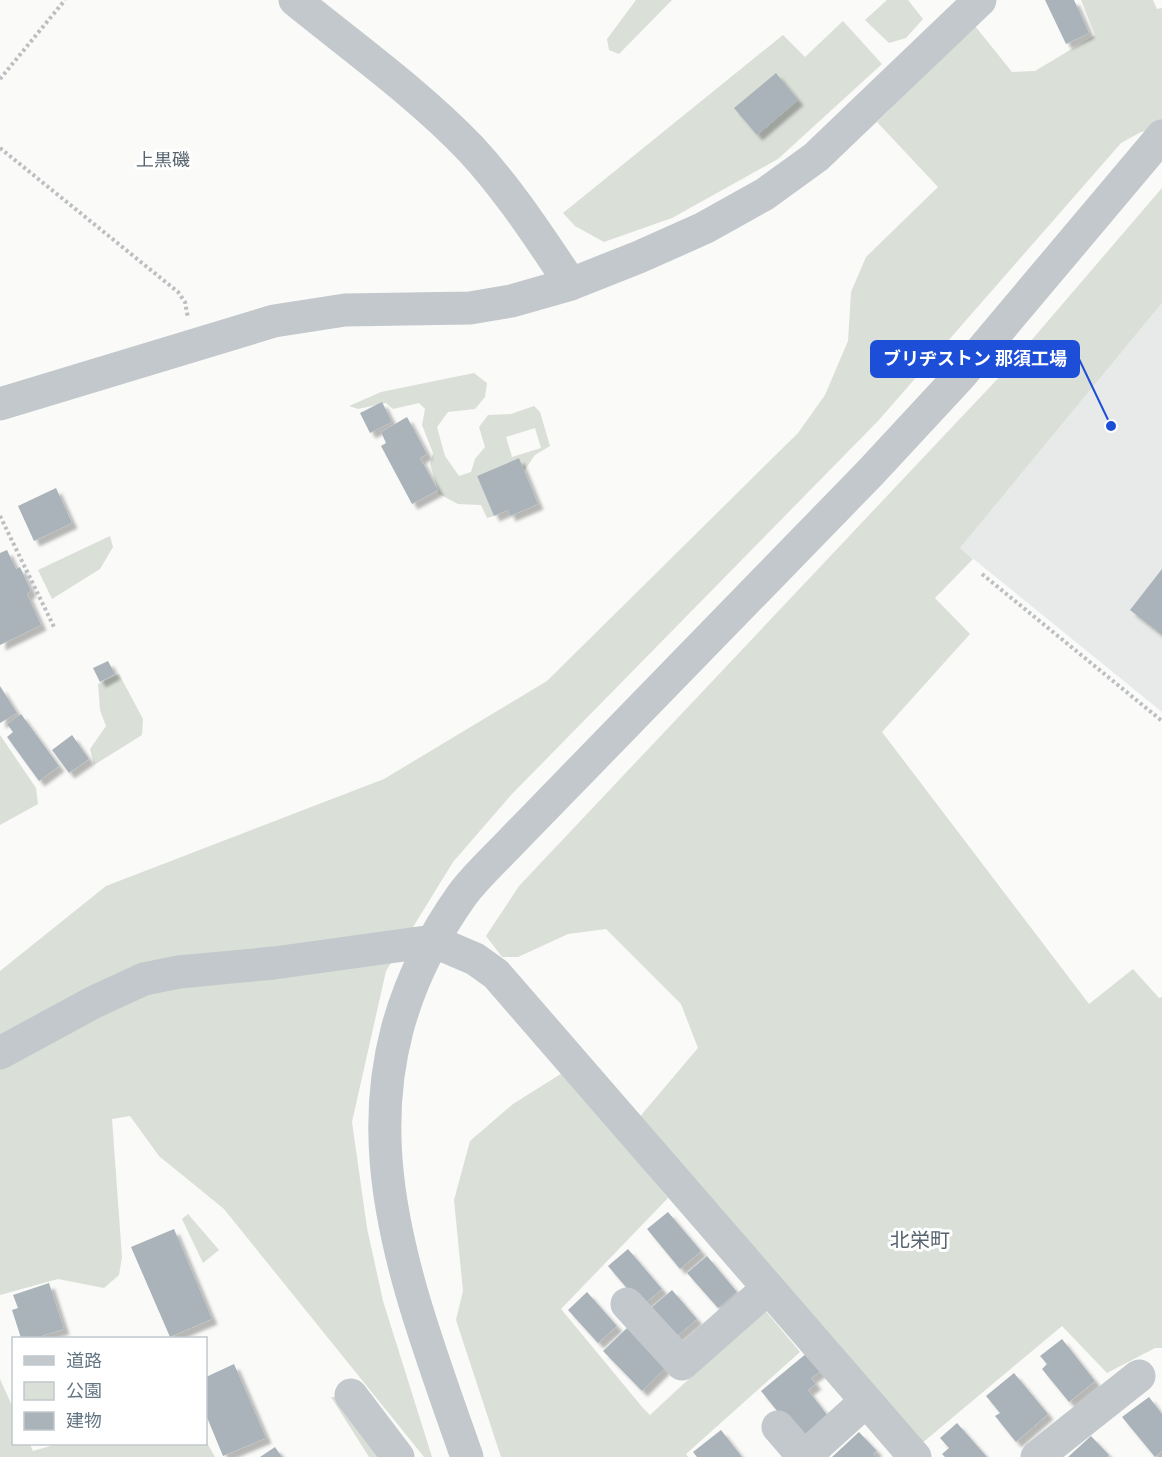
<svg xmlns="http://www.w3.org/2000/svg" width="1162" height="1457" font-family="'Titillium Web','Noto Sans JP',sans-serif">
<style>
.built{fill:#e8e9e9}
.green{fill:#dadfd7;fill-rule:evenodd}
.building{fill:#aab3b9;filter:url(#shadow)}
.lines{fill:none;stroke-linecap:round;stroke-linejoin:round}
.path{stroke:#bbbfc2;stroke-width:4;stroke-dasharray:3 3;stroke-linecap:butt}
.minor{stroke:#c3c8cc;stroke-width:33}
.labels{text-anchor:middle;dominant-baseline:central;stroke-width:6;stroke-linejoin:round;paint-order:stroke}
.neighbourhood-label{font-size:18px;fill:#57646e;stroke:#fff}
.quarter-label{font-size:20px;fill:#57646e;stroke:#fff}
.leader{fill:none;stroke:#1d4ed8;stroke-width:2}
.callout-dot{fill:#1d4ed8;stroke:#fff;stroke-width:2}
.callout{fill:#1d4ed8;stroke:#1d4ed8;stroke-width:2}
.callout-label{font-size:18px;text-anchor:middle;font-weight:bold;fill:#fff}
</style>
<defs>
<filter id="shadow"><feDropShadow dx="5.5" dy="5.5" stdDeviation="1.5" flood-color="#0004"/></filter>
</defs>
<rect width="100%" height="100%" fill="#fafaf8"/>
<path class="built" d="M1162,303V712L960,548Z"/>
<path class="green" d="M636,0H672L619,54L609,50L607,39Z
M887,0H908L923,19L906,38L889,43L865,20Z
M1081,0H1153L1157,9L1162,8V129L1141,132L1121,143L878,421L511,795L453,862L386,971L352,1122L367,1228L383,1301L432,1457H424L224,1209L159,1156L130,1116L112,1119L122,1257L119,1275L104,1288L58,1279L0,1295V971L106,886L384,779L547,681L798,433L825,395L848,341L851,292L866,257L938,187L877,122L975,26L1012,72L1035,71L1095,35Z
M843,21L882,64L778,159L672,218L604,242L575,226L563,213L783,35L805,57Z
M1162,188V303L960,548L973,559L935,598L970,634L882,732L1089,1004L1133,969L1159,998L1162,997V1348H1155L1107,1373L1062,1326L915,1449L637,1120L698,1048L681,1004L606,929L568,934L518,957H502L486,936L519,886L1005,371Z
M474,373L487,383L485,397L475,409L448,412L437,427L445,456L459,476L471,472L475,459L485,447L479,427L488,415L511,414L534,406L540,412L550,446L535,455L524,471L519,458L477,476L494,516L487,518L481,505L458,504L439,494L430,464L433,453L422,425L425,409L419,403L393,409L386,403L358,409L349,406L381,392ZM535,428L541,448L512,457L506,437Z
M110,536L113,547L100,569L52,599L38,570Z
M119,674L143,719L142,735L94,765L90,749L106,726L100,710L98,684Z
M0,735L36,788L38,804L0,825Z
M564,1072L668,1198L561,1309L643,1408L650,1415L764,1309L800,1352L686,1454L688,1457H501L456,1320L463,1291L454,1200L470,1141L513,1104Z
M188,1214L219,1250L203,1263L182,1219Z
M0,1379L13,1408L14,1444H30L33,1451L57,1444H206V1441L215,1457H0Z
M331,1397H337L384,1457H369Z"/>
<path class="building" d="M1045,0H1074L1089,33L1066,44Z
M776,73L798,100L757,135L734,108Z
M382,402L392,422L370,433L360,413Z
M407,417L427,454L420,458L438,490L412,504L381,446L386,443L381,432Z
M519,458L538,504L510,516L508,510L494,516L477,476Z
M56,488L72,523L34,541L18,506Z
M7,550L16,569L20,567L31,591L27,594L41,625L0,645V553Z
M1162,569V635L1130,610Z
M108,661L115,674L100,682L93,668Z
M0,686L17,713L0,723Z
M21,714L59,766L39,781L7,737L13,732L7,724Z
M72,735L89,759L69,773L52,750Z
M668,1212L701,1251L680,1269L647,1229Z
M174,1229L212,1319L170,1337L131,1247Z
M628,1249L662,1289L642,1306L608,1266Z
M707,1256L737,1292L718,1308L687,1273Z
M49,1283L64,1329L35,1338H21L12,1310L18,1308L13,1295Z
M672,1290L697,1319L676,1337L651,1308Z
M587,1292L617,1326L598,1343L568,1310Z
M627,1328L665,1368L642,1391L603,1351Z
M1062,1339L1095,1381L1069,1402L1042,1369L1047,1364L1040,1356Z
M807,1353L821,1371L811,1378L816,1384L808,1390L831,1420L803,1443L761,1391Z
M234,1364L266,1438L223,1456L206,1415V1377Z
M1014,1373L1048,1414L1016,1442L995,1416L1000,1413L986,1396Z
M1149,1397L1162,1414V1451L1155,1457L1122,1417Z
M957,1423L987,1457H945L942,1454L949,1448L940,1438Z
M721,1430L742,1457H697L693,1452Z
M859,1432L877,1451L873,1454L876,1457H832Z
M1091,1436L1109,1455L1107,1457H1068Z
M275,1447L282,1457H260Z"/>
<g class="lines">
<path class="path" d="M0,79L65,0
M0,148L178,292L185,302L188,318
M0,516L55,629
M982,574L1162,721"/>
<path class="minor" d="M295,0C354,48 417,93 470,148C509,190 539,237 571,284
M0,404L274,321L345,310L470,308L511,301L571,284L639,257L704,228L765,194L816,157L980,0
M0,1053L94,1002L144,979L179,972L274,963L433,941L475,959L496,974L915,1457
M627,1304L682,1364L768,1288
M351,1395L398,1457
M778,1427L803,1456
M467,1457C397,1258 326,1087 462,895C476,876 495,859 511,842L870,473L960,376L1162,136
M804,1457L866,1401
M1037,1457L1139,1376"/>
</g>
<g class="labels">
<g class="neighbourhood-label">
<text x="163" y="159">上黒磯</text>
</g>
<g class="quarter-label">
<text x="920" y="1239">北栄町</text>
</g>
</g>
<path class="leader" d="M1111 426L1079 359"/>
<circle class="callout-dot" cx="1111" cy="426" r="6"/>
<rect class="callout" x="871" y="341" width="208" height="36" rx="6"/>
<g class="callout-label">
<text x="975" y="365">ブリヂストン 那須工場</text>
</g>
<rect x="12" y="1337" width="195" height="108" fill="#ffffff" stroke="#c1c8cd" stroke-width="1.5"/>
<rect x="24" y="1356" width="30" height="9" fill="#c3c8cc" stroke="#c1c8cd" stroke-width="1.5"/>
<text x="66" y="1367" font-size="18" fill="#657683">道路</text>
<rect x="24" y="1382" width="30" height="18" fill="#dadfd7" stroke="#c1c8cd" stroke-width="1.5"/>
<text x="66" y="1397" font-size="18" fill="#657683">公園</text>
<rect x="24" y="1412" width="30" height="18" fill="#aab3b9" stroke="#c1c8cd" stroke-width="1.5"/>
<text x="66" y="1427" font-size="18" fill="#657683">建物</text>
</svg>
